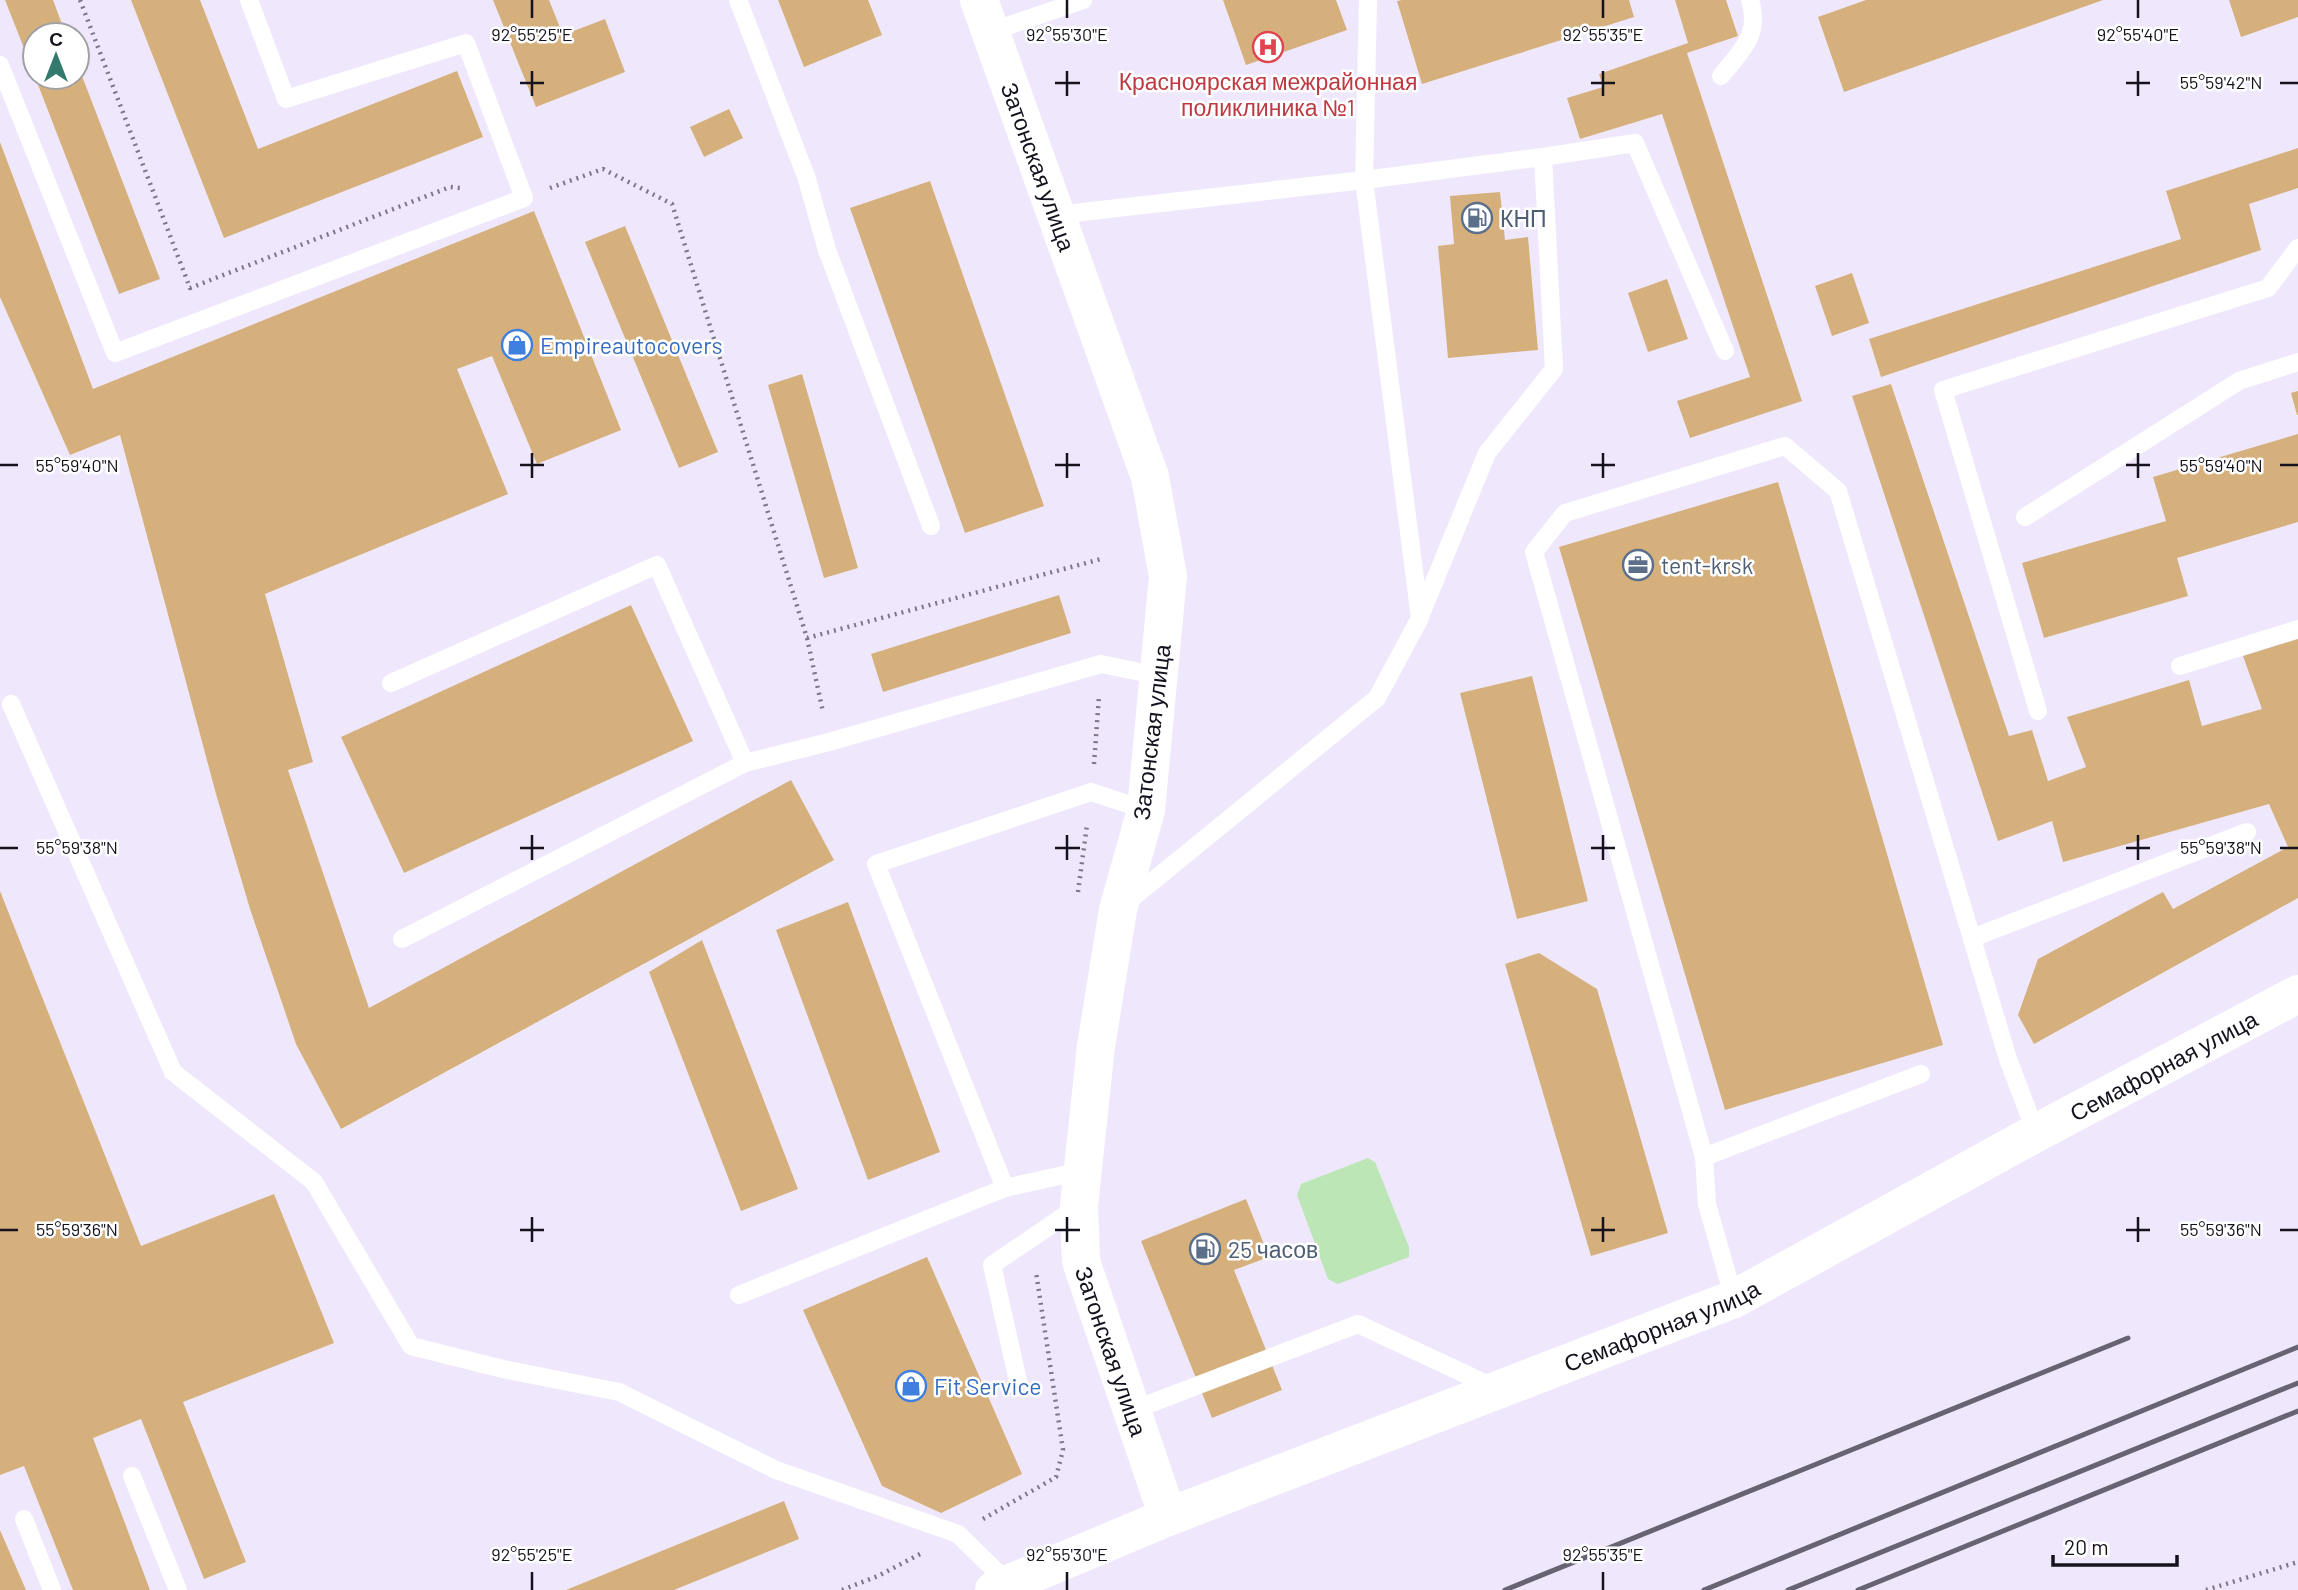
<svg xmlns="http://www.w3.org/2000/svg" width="2298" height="1590" font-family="Barlow,sans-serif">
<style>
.green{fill:#bce6b5}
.building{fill:#d5b07c}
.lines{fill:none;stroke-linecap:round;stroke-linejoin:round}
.path{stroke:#7d7888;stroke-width:4.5;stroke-dasharray:2 5;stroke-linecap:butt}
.lane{stroke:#fff;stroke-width:18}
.secondary{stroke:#fff;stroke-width:38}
.highway{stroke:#fff;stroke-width:38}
.rail{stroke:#686373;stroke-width:5}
.ticks{fill:none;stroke:#15111d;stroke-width:2.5}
.labels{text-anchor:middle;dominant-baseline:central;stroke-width:5;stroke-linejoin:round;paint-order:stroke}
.health-label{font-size:23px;fill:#be3a42;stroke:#fff}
.street-label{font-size:23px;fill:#15111d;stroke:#fff}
.service-label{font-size:23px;fill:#4e5e75;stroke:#fff;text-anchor:start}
.shop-label{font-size:23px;fill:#366cbe;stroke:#fff;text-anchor:start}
.ticks-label{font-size:18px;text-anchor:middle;fill:#15111d;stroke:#fff;stroke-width:5;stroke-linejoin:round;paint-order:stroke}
</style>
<rect width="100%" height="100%" fill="#efe8fd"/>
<path class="green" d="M1368,1158L1375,1162L1409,1247V1257L1338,1284L1328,1279L1297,1195L1301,1184Z"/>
<path class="building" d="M5,0H53L66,35H35V76Z
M131,0H200L258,149L457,71L483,137L224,238Z
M493,0H549L563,35L605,19L625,72L536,107Z
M778,0H868L882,35L804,67Z
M1223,0H1336L1347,30L1246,65Z
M1402,0H1629L1634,17L1422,84L1397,1Z
M1675,0H1726L1738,36L1687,53L1802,401L1690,438L1677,401L1750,377L1662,114L1580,139L1567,98L1603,87L1599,74L1688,43Z
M1866,0H2103L1844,92L1818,17Z
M2229,0H2298V17L2241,37Z
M77,63L160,279L119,294L35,77H77Z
M729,109L743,138L704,157L690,127Z
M0,142L93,389L534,211L621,430L537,464L492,356L457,369L508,494L265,594L313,762L288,770L369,1008L791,780L834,860L341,1129L296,1044L250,909L216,794L120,435L70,455L0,297Z
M2298,148V188L2249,204L2261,250L1881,377L1869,339L2181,239L2166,191Z
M930,181L1044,506L965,533L850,208Z
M1500,192L1505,240L1528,237L1538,350L1448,358L1438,246L1454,244L1450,196Z
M625,226L718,452L679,468L585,242Z
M1852,273L1869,323L1832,336L1815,286Z
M1667,279L1688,339L1648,352L1628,293Z
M802,374L858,568L824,578L768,385Z
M1891,384L2009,736L2032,730L2048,781L2086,767L2067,717L2189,680L2202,726L2262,709L2243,656L2298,639V898L2034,1044L2018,1015L2038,959L2163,892L2173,909L2288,847L2269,804L2063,862L2052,821L1998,841L1852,396Z
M2298,391V415H2297L2291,393Z
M2298,434V522L2177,558L2188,596L2044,638L2022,563L2166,521L2153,477Z
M1778,482L1943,1045L1725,1110L1559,547Z
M1059,595L1071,633L883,692L871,654Z
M631,605L693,741L404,873L341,737Z
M1532,676L1588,901L1517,919L1460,693Z
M0,891L141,1246L274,1194L334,1343L183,1402L246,1562L204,1579L141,1419L93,1438L150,1590H73L24,1466L0,1475Z
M848,902L940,1152L868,1180L776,930Z
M702,940L798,1189L741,1211L649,972Z
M1539,953L1597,989L1668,1233L1591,1256L1505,964Z
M1246,1199L1269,1257L1234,1270L1282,1390L1212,1418L1141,1241Z
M927,1257L1022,1474L941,1513L882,1486L803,1310Z
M784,1501L799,1539L674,1590H566Z
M0,1530L26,1590H0Z"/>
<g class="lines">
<path class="path" d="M80,0L190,288L450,187L460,188
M550,188L603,169L672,204L807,638L1101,559
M807,638L823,712
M1094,764L1099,696
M1078,892L1087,825
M983,1519L1056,1477L1063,1450L1036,1272
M842,1590L878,1576L920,1554
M2206,1590L2298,1562"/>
<path class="lane" d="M738,0L806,176L827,250L931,526
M1368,0L1364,180L1543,157L1554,369L1487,453L1421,614
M990,32L1083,0
M0,65L115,353L524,198L466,43L286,99L249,0
M1721,76C1741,51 1761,35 1750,0
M1543,157L1635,143L1725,351
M1056,215L1364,180L1420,618L1377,698L1126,903
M2025,517L2239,381L2298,362
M2180,666L2298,629
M391,683L657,565L745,763L402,939
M11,704L173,1072L314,1182L411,1346L503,1369L619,1392L776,1470L958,1534L1009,1584
M2038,711L1943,390L2268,288L2298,248
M745,763L829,742L1101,664L1160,676
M1972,938L2247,832
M1704,1157L1921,1074
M1005,1188L876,864L1091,792L1146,810
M739,1295L1005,1188L1082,1171
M1734,1299L1707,1204L1704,1157L1534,552L1565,513L1785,446L1838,491L2008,1059L2036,1133
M1018,1381L992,1265L1079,1206
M1131,1411L1358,1324L1493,1387
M132,1476L178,1590
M24,1519L52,1590"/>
<path class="secondary" id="s1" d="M979,0L1150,477L1168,576L1146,810L1118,910L1096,1046L1079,1206L1081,1261L1168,1517"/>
<path class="highway" id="s2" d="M994,1590L1168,1517L1734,1299L2036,1133L2298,994"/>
<path class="rail" d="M1505,1590L2128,1338
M1704,1590L2298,1347
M1788,1590L2298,1383
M1858,1590L2298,1411"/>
</g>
<path class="ticks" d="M532,0V18M1067,0V18M1603,0V18M2138,0V18M532,71V96M1067,71V96M1603,71V96M2138,71V96M520,83H544M1055,83H1080M1591,83H1615M2126,83H2150M2280,83H2298M532,453V478M1067,453V478M1603,453V478M2138,453V478M0,465H18M520,465H544M1055,465H1080M1591,465H1615M2126,465H2150M2280,465H2298M532,835V860M1067,835V860M1603,835V860M2138,835V860M0,848H18M520,848H544M1055,848H1080M1591,848H1615M2126,848H2150M2280,848H2298M532,1217V1242M1067,1217V1242M1603,1217V1242M2138,1217V1242M0,1230H18M520,1230H544M1055,1230H1080M1591,1230H1615M2126,1230H2150M2280,1230H2298M532,1572V1590M1067,1572V1590M1603,1572V1590"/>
<defs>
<g id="hospital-ring" transform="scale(1.575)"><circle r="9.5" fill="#fff" stroke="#e0444e" stroke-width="1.5"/><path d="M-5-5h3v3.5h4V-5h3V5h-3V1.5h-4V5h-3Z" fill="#e0444e"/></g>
<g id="fuel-ring" transform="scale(1.575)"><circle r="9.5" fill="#fff" stroke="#5c6f8a" stroke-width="1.5"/><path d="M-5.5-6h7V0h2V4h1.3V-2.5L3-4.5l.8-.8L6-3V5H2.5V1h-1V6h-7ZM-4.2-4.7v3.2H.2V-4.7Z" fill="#5c6f8a"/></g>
<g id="shop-ring" transform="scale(1.575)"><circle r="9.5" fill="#fff" stroke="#3f7fe0" stroke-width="1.5"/><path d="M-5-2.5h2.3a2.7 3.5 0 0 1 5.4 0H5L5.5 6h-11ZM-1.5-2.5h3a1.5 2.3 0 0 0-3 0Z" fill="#3f7fe0"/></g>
<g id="office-ring" transform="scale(1.575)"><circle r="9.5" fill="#fff" stroke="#5c6f8a" stroke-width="1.5"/><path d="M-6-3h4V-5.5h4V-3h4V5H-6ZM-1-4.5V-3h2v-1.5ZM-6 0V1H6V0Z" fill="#5c6f8a"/></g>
</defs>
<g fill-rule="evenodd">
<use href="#hospital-ring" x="1268" y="47"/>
<use href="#fuel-ring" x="1477" y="218"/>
<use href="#shop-ring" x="517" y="345"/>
<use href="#office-ring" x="1638" y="565"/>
<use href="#fuel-ring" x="1205" y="1249"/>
<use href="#shop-ring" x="911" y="1386"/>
</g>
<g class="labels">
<g class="health-label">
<text x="1268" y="81">Красноярская межрайонная<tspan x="1268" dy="26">поликлиника №1</tspan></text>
</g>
<g class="street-label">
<text stroke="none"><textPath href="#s1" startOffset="177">Затонская улица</textPath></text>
<text transform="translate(1151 732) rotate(-83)">Затонская улица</text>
<text stroke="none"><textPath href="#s2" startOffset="1284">Семафорная улица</textPath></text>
<text stroke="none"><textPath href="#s2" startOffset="718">Семафорная улица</textPath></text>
<text stroke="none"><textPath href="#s1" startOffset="1395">Затонская улица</textPath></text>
</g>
<g class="service-label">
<text x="1500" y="218">КНП</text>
<text x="1661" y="565">tent-krsk</text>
<text x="1228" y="1249">25 часов</text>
</g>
<g class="shop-label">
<text x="540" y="345">Empireautocovers</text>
<text x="934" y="1386">Fit Service</text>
</g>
</g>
<g class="ticks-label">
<text x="532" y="41">92°55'25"E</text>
<text x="1067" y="41">92°55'30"E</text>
<text x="1603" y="41">92°55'35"E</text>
<text x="2138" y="41">92°55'40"E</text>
<text x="2221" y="89">55°59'42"N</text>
<text x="77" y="472">55°59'40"N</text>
<text x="2221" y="472">55°59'40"N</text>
<text x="77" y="854">55°59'38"N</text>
<text x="2221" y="854">55°59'38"N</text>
<text x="77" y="1236">55°59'36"N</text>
<text x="2221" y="1236">55°59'36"N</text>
<text x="532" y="1561">92°55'25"E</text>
<text x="1067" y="1561">92°55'30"E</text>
<text x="1603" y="1561">92°55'35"E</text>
</g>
<g transform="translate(56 56)"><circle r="33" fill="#ffffff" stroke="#a1a0a5" stroke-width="2"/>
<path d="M0-5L12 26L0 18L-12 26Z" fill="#34796d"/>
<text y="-10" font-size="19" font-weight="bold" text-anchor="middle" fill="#15111d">С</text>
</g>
<path d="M2053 1555v10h124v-10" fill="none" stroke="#15111d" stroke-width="3.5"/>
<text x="2064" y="1555" font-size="21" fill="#15111d" stroke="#ffffff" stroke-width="5" paint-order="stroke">20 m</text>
</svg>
